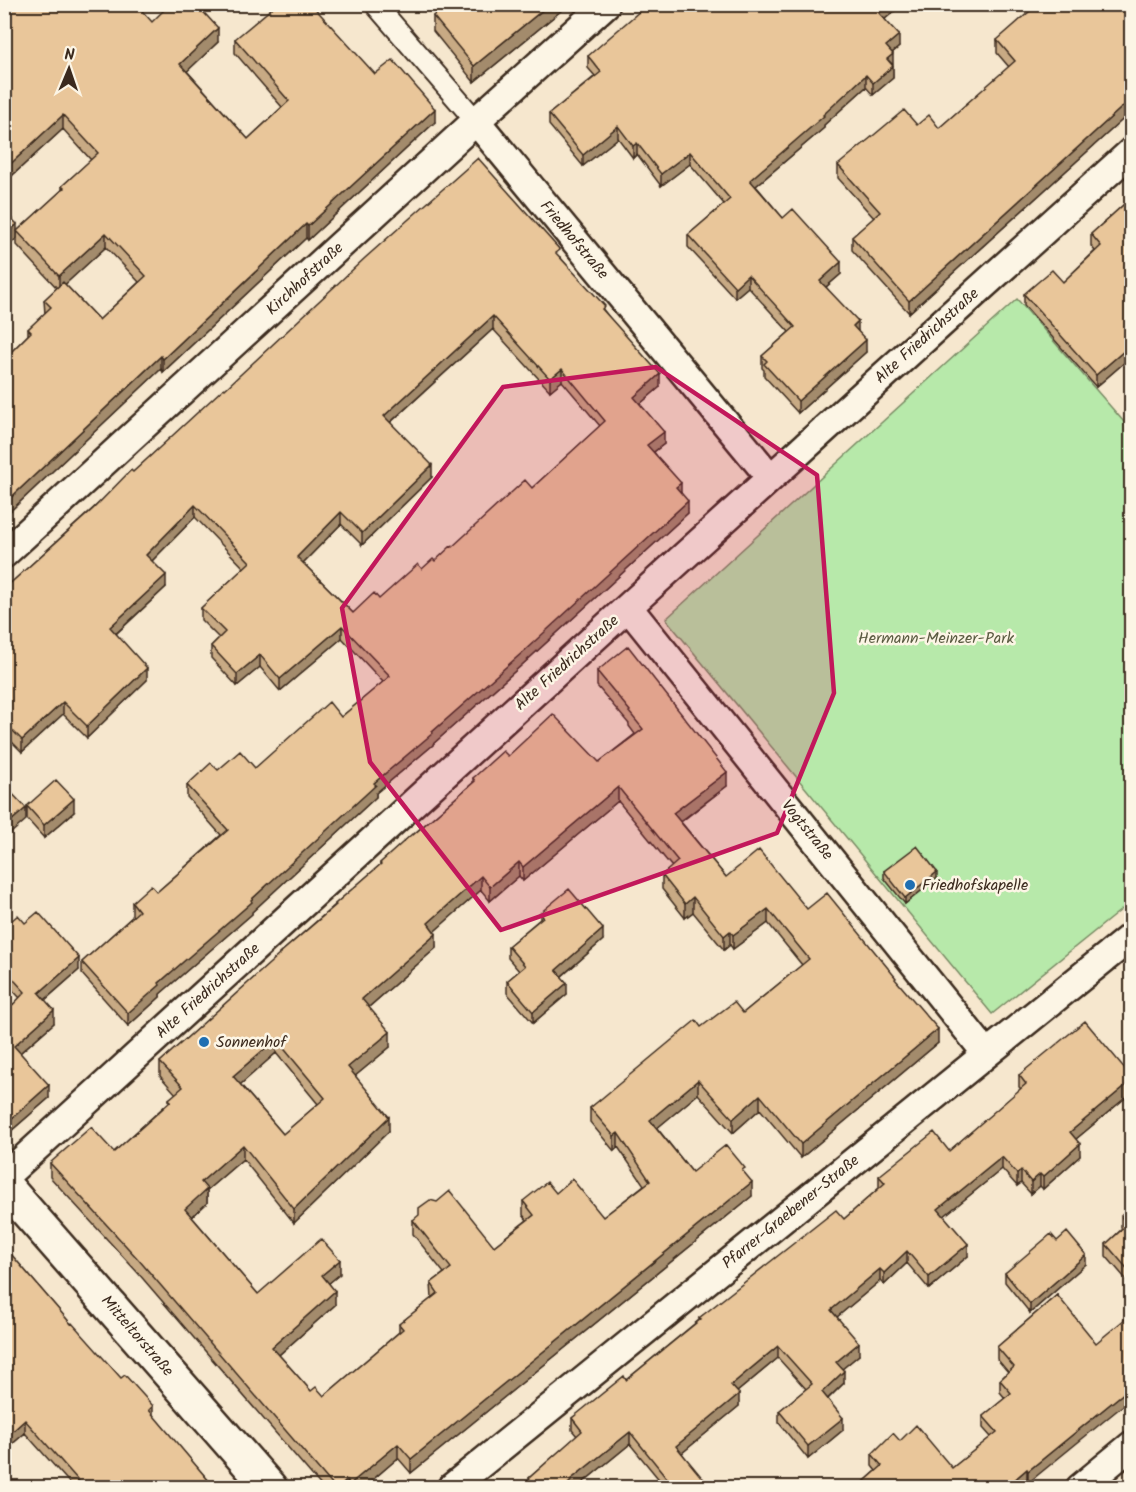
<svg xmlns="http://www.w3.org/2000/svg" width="1136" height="1492" font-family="Kalam,sans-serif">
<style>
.green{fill:#b7e9aa;stroke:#798a64;stroke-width:1.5}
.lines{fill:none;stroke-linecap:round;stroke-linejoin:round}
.pedestrian-casing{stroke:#3b2a1e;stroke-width:24}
.minor-casing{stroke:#3b2a1e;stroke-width:32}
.tertiary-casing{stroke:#3b2a1e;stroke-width:38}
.pedestrian{stroke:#fcf5e5;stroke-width:20}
.minor{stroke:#fcf5e5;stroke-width:27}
.tertiary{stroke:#fcf5e5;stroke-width:33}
.wall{fill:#c8aa84;stroke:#3b2a1e;stroke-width:1.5;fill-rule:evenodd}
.shaded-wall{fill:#a38b6c;stroke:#3b2a1e;stroke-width:1.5}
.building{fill:#e9c69a;stroke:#3b2a1e;stroke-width:1.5;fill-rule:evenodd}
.marked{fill:#c2185b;fill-opacity:0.2;stroke:#c2185b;stroke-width:4.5;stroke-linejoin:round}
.poi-dot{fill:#1f6fb2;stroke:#fcf5e5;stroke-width:2}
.labels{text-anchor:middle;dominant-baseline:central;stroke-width:5;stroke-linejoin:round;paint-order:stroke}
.street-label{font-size:16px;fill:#3b2a1e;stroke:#fcf5e5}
.park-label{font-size:16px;fill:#5a5a41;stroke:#fcf5e5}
.poi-label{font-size:16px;fill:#3b2a1e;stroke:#fcf5e5;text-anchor:start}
</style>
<rect width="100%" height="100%" fill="#f6e7ce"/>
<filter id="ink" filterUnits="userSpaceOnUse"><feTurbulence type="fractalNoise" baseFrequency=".0167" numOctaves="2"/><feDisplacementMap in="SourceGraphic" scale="12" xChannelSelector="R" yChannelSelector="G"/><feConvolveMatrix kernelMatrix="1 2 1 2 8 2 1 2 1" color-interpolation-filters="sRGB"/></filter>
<g filter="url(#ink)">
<path class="green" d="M1017,299L1131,430V902L992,1014L666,619Z"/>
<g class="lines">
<g class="pedestrian-casing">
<path id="pedestrian" d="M375,4L476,121"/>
</g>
<g class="minor-casing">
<path id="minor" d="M476,121L770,477
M4,554L476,121L606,4
M628,607L986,1053
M4,1177L628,607L1132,151
M451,1488L1132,936
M1080,1488L1132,1445"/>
</g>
<g class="tertiary-casing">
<path id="tertiary" d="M4,1185L270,1488"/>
</g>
<use href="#pedestrian" class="pedestrian"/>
<use href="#minor" class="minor"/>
<use href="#tertiary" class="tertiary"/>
</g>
<path class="wall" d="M4,4L152,22L218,42L187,71L248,139L282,107L235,53V39L375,74L435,122L308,240L306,238L163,372L161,369L4,517V359L28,335V329L45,314L44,300L57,288L17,245V231L62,190V186L91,160L63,129L4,183ZM106,247L139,282L99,320L65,284Z
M562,4V10L474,82L433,31V16Z
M903,4L885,19L899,47L892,53L893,78L873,95L866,87L824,125V128L756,186L783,218L841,274L826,287L858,331L866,352L798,413L764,376V370L762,368V356L789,332L748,287L735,298L688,247V235L724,204L690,164L661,186L637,154L633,158L618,138L583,166L549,125V114L595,76L588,68V56Z
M1131,4V112L909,313L852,250V237L874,218L838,178V165L917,125L939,128L1009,67L997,53V40Z
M1131,198V369L1125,362L1096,387L1024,305V294L1063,282L1095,251L1091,246V234Z
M560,257L605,312L660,387L640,404L664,444L654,452L681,493L688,513L523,664L433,744V745L376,793V797L252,912V914L160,994V997L128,1026L82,974V962L133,916L132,915V902L157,892L221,835L187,797V785L218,770L255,768L341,717L383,682L342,638L280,691L260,667L237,686L211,658V646L219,638L201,620V608L244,568L195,517L152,561L166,587L116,634L147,680L87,738L63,714L22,752L4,734V589L225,389ZM493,329L550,391L562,381L600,426L532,488L435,561L379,599L353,613L303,563L341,524L362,545L432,477L390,423Z
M597,671L727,786L681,822L726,877L807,909L896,981L938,1043L801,1158L760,1109L733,1133L698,1094L657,1128L692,1172L745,1174L752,1196L411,1473L398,1458L363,1488H323L138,1273L50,1177V1163L114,1152L169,1102V1099L176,1094L160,1076V1062L279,956V954L335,905V904L380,865V863L473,783V778L508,756L599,762L635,734L629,726V724L597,686ZM618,801L672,867L662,875V889L685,918L693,912L724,950L730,945L733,949L768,923L802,965L743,1013L701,1027L590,1108V1122L614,1151L618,1147L644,1185L603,1217L556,1193L523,1201V1215L527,1220L494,1246L413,1220V1234L444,1273L431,1283L432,1298L399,1324V1332L324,1396L311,1391L279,1355L335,1305L329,1283L340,1274L258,1294L192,1217L207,1203V1190L243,1159L294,1223L389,1131L355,1076L390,1047L369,1007L436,948L434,931L481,890L490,901L519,876L523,881ZM276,1053L318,1104L283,1134L240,1084Z
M27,806L74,812L44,838L27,819Z
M884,871L937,878L905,904L884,878Z
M540,913L603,940L561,977L567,994L533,1023L507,993V981L519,971L508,958V946L540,919Z
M25,923L79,970L45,1000L54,1023L20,1053L49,1098L11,1131L4,1124V1014L20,998L4,981V927Z
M1131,991V1006L1130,1005V992Z
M1131,1065V1097L1130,1094L1076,1139L1080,1156L1043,1189L1040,1186L1031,1194L1021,1183L1017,1186L1002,1169L944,1216L968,1256L929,1289L907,1263L884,1285L880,1281L837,1317L859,1355L842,1369L844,1383L828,1399L843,1430L808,1459L779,1423V1411L806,1389L778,1358L737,1392L739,1406L682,1453L703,1488H666L630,1444L576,1488H524L529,1483V1478L577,1436L572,1430V1418L626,1380L699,1320V1318L844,1219L879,1188V1176L949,1151L1021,1089L1019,1087V1075L1126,1070Z
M1131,1207V1285L1106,1256V1244L1122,1229L1121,1228V1216Z
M1057,1241L1086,1264L1030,1313L1005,1282V1273Z
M4,1246L71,1324L153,1416L215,1488H74L25,1433L4,1451Z
M1057,1295L1028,1483L1027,1481L1020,1488H857L876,1471L872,1466V1454L900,1441L952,1468L991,1437L983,1428V1416L1005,1398L1000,1392V1380L1008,1372L997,1359V1347Z"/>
<path class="shaded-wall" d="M550,4H562V10L474,82V66Z
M889,4H903L879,24V13Z
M218,28V42L180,78V64Z
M899,35V47L886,58V46Z
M893,54V65L887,59Z
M893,66V78L873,95V83Z
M866,75V87L824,125V128L750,191V180Z
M1131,99V112L909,313V301Z
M435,109V122L308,240V226Z
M63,115V129L4,183V170Z
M618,126V138L583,166V155Z
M637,143V154L633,158V146Z
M690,152V164L661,186V174Z
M17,224V238L4,250V237Z
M306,224V238L163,372V359Z
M106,233V247L59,290V276Z
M841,262V274L820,292V281Z
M748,275V287L735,298V287Z
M493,316V329L384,428V416Z
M858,321V333L853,326Z
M866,340V352L798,413V401Z
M1125,350V362L1096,387V375Z
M161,356V369L4,517V504Z
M562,369V381L550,391V379Z
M660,374V387L634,409V397Z
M664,432V444L647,457V445Z
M432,465V477L362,545V533Z
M681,483V495L676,487Z
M688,501V513L523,664L433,744V745L376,793V797L252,912V914L160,994V997L128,1026V1013L159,983L251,900L374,783L432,732Z
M195,505V517L146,567V555Z
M341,512V524L297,569V557Z
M166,575V587L110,639V627Z
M342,626V638L280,691V679Z
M260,655V667L237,686V674Z
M147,668V680L87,738V726Z
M63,702V714L22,752V740Z
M727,772V786L673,827V813Z
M618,787V801L523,881V867Z
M74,799V812L44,838V825Z
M26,808V820L4,839V827Z
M519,862V876L490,901V887Z
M937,872V878L905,904V898Z
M481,876V890L428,937V923Z
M693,897V912L685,918V904Z
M768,909V923L733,949V935Z
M603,929V940L556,981V970Z
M730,931V945L724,950V936Z
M436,934V948L362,1013V999Z
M79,958V970L39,1005V993Z
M567,983V994L533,1023V1012Z
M54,1010V1023L14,1058V1046Z
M938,1029V1043L801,1158V1144Z
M390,1032V1047L348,1082V1067Z
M276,1039V1053L233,1091V1076Z
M698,1080V1094L650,1134V1120Z
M1130,1082V1094L1070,1144V1132Z
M49,1085V1098L11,1131V1119Z
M760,1095V1109L733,1133V1119Z
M389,1117V1131L294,1223V1209Z
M618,1133V1147L614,1151V1136Z
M1080,1144V1156L1043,1189V1177Z
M243,1145V1159L207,1190V1203L185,1223V1209L201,1182Z
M1002,1157V1169L938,1221V1209Z
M1021,1170V1183L1017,1186V1174Z
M1040,1174V1186L1031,1194V1182Z
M752,1182V1196L411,1473V1459Z
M968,1244V1256L929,1289V1277Z
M907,1251V1263L884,1285V1273Z
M1086,1255V1264L1030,1313V1304Z
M340,1260V1274L322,1289V1275Z
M880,1269V1281L831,1322V1310Z
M335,1291V1305L272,1361V1347Z
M859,1343V1355L836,1374V1362Z
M778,1346V1358L731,1397V1385Z
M1131,1364V1376L1127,1367Z
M844,1371V1383L822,1404V1392Z
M1131,1387V1399L1028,1483V1471Z
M739,1394V1406L676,1458V1446Z
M153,1406V1418L149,1410Z
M843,1418V1430L808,1459V1446Z
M25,1420V1433L4,1451V1439Z
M630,1432V1444L576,1488H564L570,1480Z
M398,1444V1458L363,1488H350V1484Z
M1027,1469V1481L1020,1488H1005Z
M703,1479V1488H693Z
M347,1480V1488H339Z"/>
<path class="building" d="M4,4H136L152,22L170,4H196L218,28L180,64L248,139L289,101L235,39L277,4H311L375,74L393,60L435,109L308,226L306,224L163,359L161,356L4,504V359L31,332L28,329L51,307L44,300L63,282L99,320L146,276L106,233L59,276L17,231L64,188L62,186L98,153L63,115L4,170Z
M446,4H550L474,66L433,16Z
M648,4H889L879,13L899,35L886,46L893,54L887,59L893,66L873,83L866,75L823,115L824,116L750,180L783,218L793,209L841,262L820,281L858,321L853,326L866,340L798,401L764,364L767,361L762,356L795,327L748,275L735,287L688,235L730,199L690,152L661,174L637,143L633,146L618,126L583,155L549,114L601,72L588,56Z
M1038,4H1131V99L909,301L852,237L880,212L838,165L904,110L917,125L929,115L939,128L1015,61L997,40Z
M478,158L560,250L556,253L605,306L602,309L660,374L634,397L664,432L647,445L681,483L676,487L688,501L523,652L432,732L433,733L374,783L376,785L251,900L252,902L159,983L160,985L128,1013L82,962L139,911L132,902L151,885L157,892L228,830L187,785L211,763L218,770L240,751L255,768L329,702L341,717L390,676L342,626L280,679L260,655L237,674L211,646L225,632L201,608L250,562L195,505L146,555L166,575L110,627L147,668L87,726L63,702L22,740L4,722V589L93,509L131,470L133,472L224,388L225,389L365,258ZM493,316L550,379L562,369L605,421L532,488L525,480L452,547L451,546L435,561L433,559L422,569L418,564L379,599L374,593L353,613L297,557L341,512L362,533L432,465L384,416Z
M1131,198V357L1125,350L1096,375L1024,294L1052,270L1063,282L1101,246L1091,234Z
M4,211L17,224L4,237Z
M628,646L727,772L673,813L726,877L759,850L807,909L827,893L896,978L895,979L938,1029L801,1144L760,1095L733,1119L698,1080L650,1120L692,1172L726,1145L745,1168L742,1170L752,1182L411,1459L398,1444L350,1484L347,1480L339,1488H335L138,1259L50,1163L91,1127L114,1152L171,1101L169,1099L183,1087L160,1062L279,955V954L336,905L335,904L381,864L380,863L412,834L413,835L475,781L473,778L503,751L508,756L553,714L599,762L643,729L629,712L630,711L597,671ZM618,787L678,861L662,875L685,904L693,897L724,936L730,931L733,935L768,909L809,959L743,1013L734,1002L701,1027L696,1020L590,1108L614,1136L618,1133L650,1181L603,1217L572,1179L556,1193L547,1182L523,1201L534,1215L494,1246L450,1191L437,1202L430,1200L419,1208V1215L413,1220L451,1268L431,1283L438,1293L399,1324L403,1329L324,1396L316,1387L311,1391L272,1347L335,1291L322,1275L340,1260L321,1239L258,1294L185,1209L207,1189L201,1182L243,1145L294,1209L389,1117L348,1067L390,1032L362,999L436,934L428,923L481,876L490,887L519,862L523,867ZM276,1039L325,1098L283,1134L233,1076Z
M56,780L74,799L44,825L27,806Z
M4,785L26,808L4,827Z
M917,846L937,872L905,898L884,871Z
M569,889L603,929L556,970L567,983L533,1012L507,981L525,966L508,946L543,917L540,913Z
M38,912L79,958L39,993L54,1010L14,1046L49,1085L11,1119L4,1112V1014L25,992L4,969V927L18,915L25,923Z
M1085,1021L1126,1070L1131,1065V1085L1130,1082L1070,1132L1080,1144L1043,1177L1040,1174L1031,1182L1021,1170L1017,1174L1002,1157L938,1209L968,1244L929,1277L907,1251L884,1273L880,1269L831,1310L859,1343L836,1362L844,1371L822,1392L843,1418L808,1446L779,1411L812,1384L778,1346L731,1385L739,1394L676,1446L703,1479L693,1488H675L630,1432L570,1480L571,1481L564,1488H524L531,1481L529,1478L582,1431L572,1418L624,1376L626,1380L701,1319L699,1318L836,1210L844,1219L885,1183L879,1176L934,1132L949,1151L1026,1084L1019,1075Z
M1131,1207V1273L1106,1244L1128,1224L1121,1216Z
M1067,1232L1086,1255L1030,1304L1005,1273L1051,1234L1057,1241Z
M4,1246L71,1324L72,1323L121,1378L125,1375L153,1406L149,1410L215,1488H85L25,1420L4,1439Z
M1057,1295L1096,1343L1131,1314V1364L1127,1367L1131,1373V1387L1028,1471L1027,1469L1005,1488H857L882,1466L872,1454L893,1433L900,1441L916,1425L952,1468L997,1432L983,1416L1011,1393L1000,1380L1014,1367L997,1347Z"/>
</g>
<path class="marked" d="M656,367L817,475L834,693L777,833L501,930L370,762L342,608L503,387Z"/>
<g class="poi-dot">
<circle cx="910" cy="885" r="6"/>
<circle cx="204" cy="1042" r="6"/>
</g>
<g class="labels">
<g class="street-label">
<text transform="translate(574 240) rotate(50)">Friedhofstraße</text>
<text transform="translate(305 279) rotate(-43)">Kirchhofstraße</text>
<text transform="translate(927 336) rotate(-42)">Alte Friedrichstraße</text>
<text transform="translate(567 663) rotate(-42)">Alte Friedrichstraße</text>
<text transform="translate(807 830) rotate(51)">Vogtstraße</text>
<text transform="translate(208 991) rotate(-42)">Alte Friedrichstraße</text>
<text transform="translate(791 1212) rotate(-39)">Pfarrer-Graebener-Straße</text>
<text transform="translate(137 1336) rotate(49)">Mitteltorstraße</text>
</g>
<g class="park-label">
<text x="936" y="638">Hermann-Meinzer-Park</text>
</g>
<g class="poi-label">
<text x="922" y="885">Friedhofskapelle</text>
<text x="216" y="1042">Sonnenhof</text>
</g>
</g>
<rect width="1136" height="1492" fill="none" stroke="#fcf5e5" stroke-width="24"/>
<rect x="12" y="12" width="1112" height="1468" fill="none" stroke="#3b2a1e" stroke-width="2" filter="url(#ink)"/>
<g transform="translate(69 69) rotate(2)" stroke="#fcf5e5" stroke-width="4.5" paint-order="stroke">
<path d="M0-4.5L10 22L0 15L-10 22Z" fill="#3b2a1e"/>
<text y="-9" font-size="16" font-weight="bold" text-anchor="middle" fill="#3b2a1e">N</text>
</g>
</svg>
